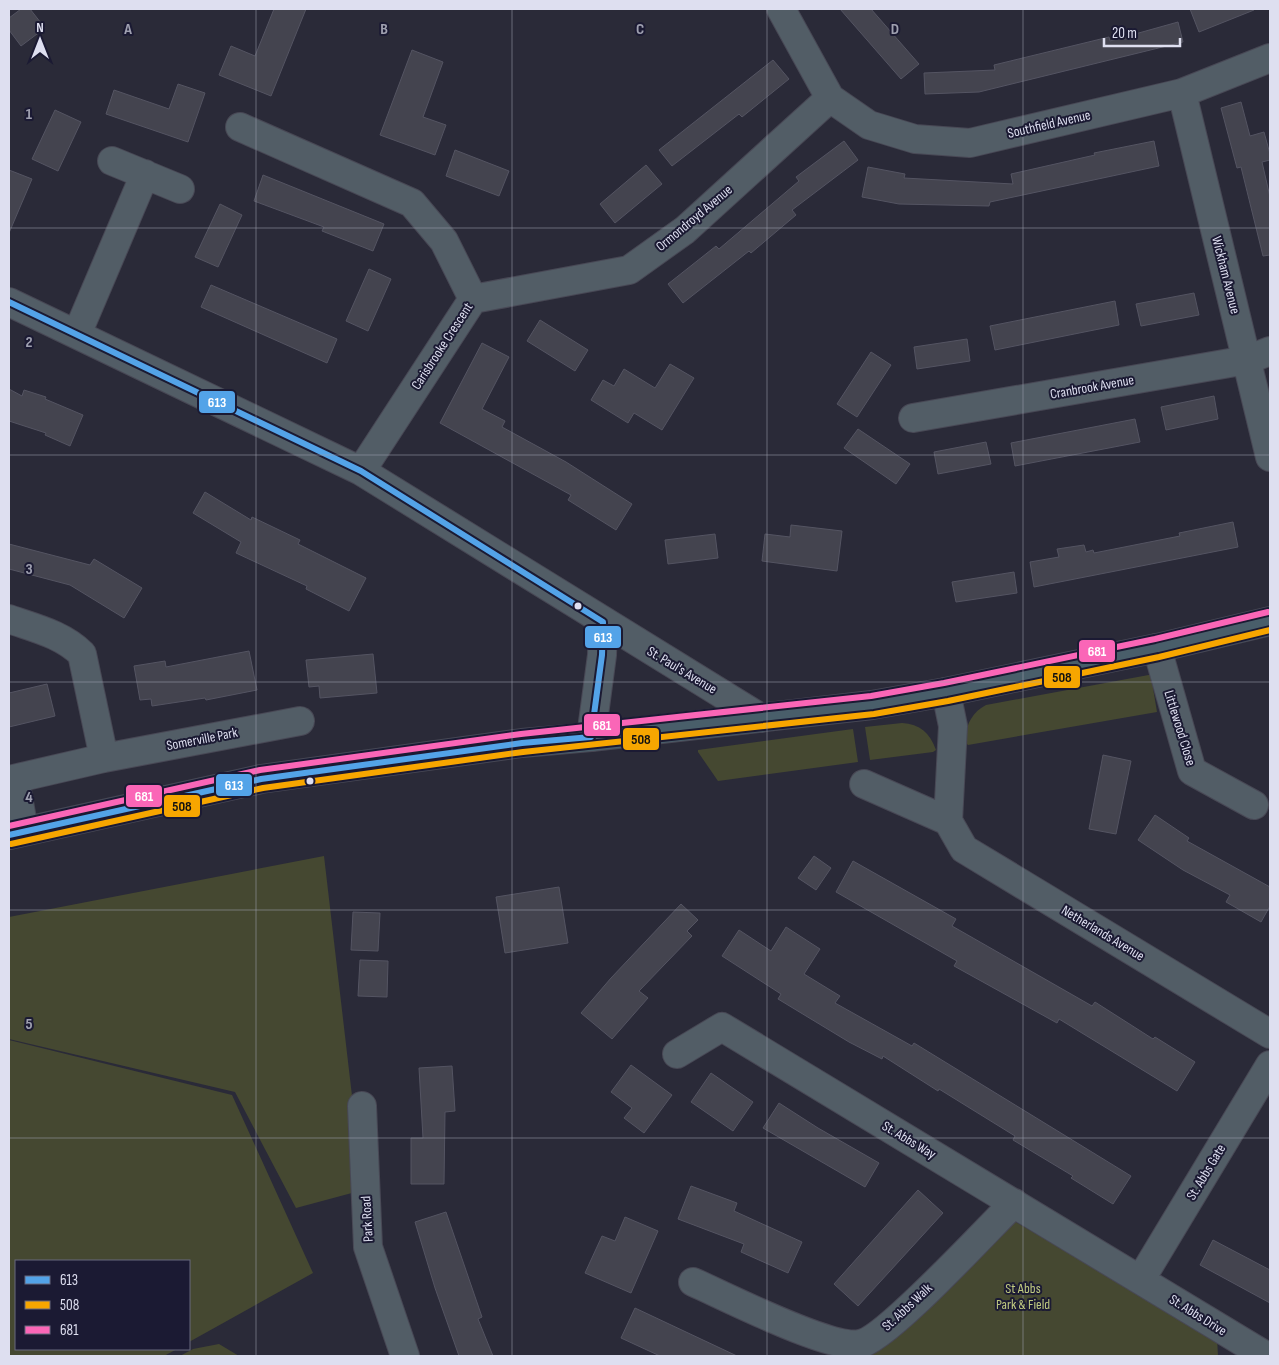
<svg xmlns="http://www.w3.org/2000/svg" width="1279" height="1365" font-family="'Sofia Sans Condensed',sans-serif">
<style>
.green{fill:#454831}
.building{fill:#44444f;stroke:#545462}
.lines{fill:none;stroke-linecap:round;stroke-linejoin:round}
.minor-casing{stroke:#484855;stroke-width:30}
.trunk-casing{stroke:#484855;stroke-width:30}
.minor{stroke:#525d66;stroke-width:28}
.trunk{stroke:#495e6a;stroke-width:28}
.bus-1-casing{stroke:#1b1a33;stroke-width:10}
.bus-2-casing{stroke:#1b1a33;stroke-width:10}
.bus-3-casing{stroke:#1b1a33;stroke-width:10}
.bus-1{stroke:#53a3e8;stroke-width:6}
.bus-2{stroke:#f7a600;stroke-width:6}
.bus-3{stroke:#fa66b7;stroke-width:6}
.grid{fill:none;stroke:#9fa0b0;stroke-width:1;stroke-opacity:0.55}
.bus-dot{fill:#dedff0;stroke:#1b1a33;stroke-width:2}
.labels{text-anchor:middle;dominant-baseline:central;stroke-width:4;stroke-linejoin:round;paint-order:stroke}
.street-label{font-size:14px;fill:#dedff0;stroke:#1b1a33}
.park-label{font-size:14px;fill:#c0ca80;stroke:#1b1a33}
.grid-label{font-size:16px;text-anchor:middle;font-weight:bold;fill:#9fa0b0;stroke:#1b1a33;stroke-width:4;stroke-linejoin:round;paint-order:stroke}
.line-badge{stroke:#1b1a33;stroke-width:2}
.badge-label{font-size:14px;text-anchor:middle;font-weight:bold;fill:#fff}
.pale-badge-label{font-size:14px;text-anchor:middle;font-weight:bold;fill:#111}
</style>
<rect width="100%" height="100%" fill="#2a2a38"/>
<path class="green" d="M1154,674L1153,688L1157,712L968,745L966,743C964,727 972,712 986,705Z
M902,723C920,724 930,733 936,750L933,752L870,760L865,727Z
M853,729L858,762L718,781L698,752V750Z
M324,856L363,1190L296,1208L235,1092L9,1039V917Z
M9,1040L232,1095L313,1273L189,1342V1261H16V1349H177L164,1356H9Z
M1014,1221L1217,1338L1218,1356H853L889,1344Z
M219,1344L239,1356H180L193,1349Z"/>
<path class="building" d="M21,9H30L45,28L21,46L9,30V18Z
M274,9H306L271,96L219,75L231,46L255,56Z
M840,9H871L919,64L901,79Z
M1190,9H1254V10L1199,32Z
M1178,22L1183,42L979,92L925,94L924,73L995,70L994,65L1109,37L1110,41Z
M412,50L443,62L423,117L446,125L435,155L380,135Z
M773,60L789,79L742,117L739,114L672,166L659,150Z
M178,84L205,93L188,142L106,114L114,90L169,109Z
M1241,102L1250,136L1264,132L1270,154V160L1262,162L1270,197V255L1263,256L1241,167L1237,168L1221,108Z
M55,110L81,122L58,171L32,159Z
M844,141L858,160L792,210L796,215L751,253L749,251L683,303L668,284L716,246L719,249L799,181L796,177Z
M1154,141L1159,166L990,202L989,206L899,204L862,197L868,167L905,174L904,178L1013,184L1011,174L1095,155L1094,153Z
M455,150L509,171L499,196L446,176Z
M646,165L662,184L615,223L600,204Z
M9,170L32,179L9,233Z
M263,175L384,224L373,251L322,231L324,227L254,201Z
M220,204L242,215L218,267L195,257Z
M369,269L391,279L368,331L346,321Z
M211,285L337,339L327,363L201,307Z
M1194,293L1199,315L1141,326L1136,304Z
M1115,301L1119,325L995,350L990,326Z
M540,320L588,350L575,371L527,341Z
M967,339L970,361L917,369L914,347Z
M482,343L509,357L482,409L505,421L502,427L566,462L632,504L616,530L568,500L571,495L440,423Z
M871,352L891,365L857,417L837,404Z
M670,364L694,378L662,430L634,413L628,423L591,400L603,380L614,386L624,369L655,388Z
M9,389L22,396L24,390L46,397L45,399L83,415L70,446L45,435L46,433L9,421Z
M1214,396L1218,419L1166,430L1161,407Z
M1135,419L1140,442L1015,466L1011,443Z
M858,429L910,464L896,484L844,448Z
M986,442L991,464L938,474L934,452Z
M205,492L251,520L252,517L300,540L298,544L366,578L349,611L306,589L307,586L236,553L241,542L193,513Z
M1233,522L1238,547L1034,587L1030,562L1059,557L1057,549L1084,545L1086,552L1093,550L1094,553L1180,536L1179,533Z
M791,525L842,531L837,571L762,561L765,534L790,537Z
M715,534L718,558L668,564L665,540Z
M9,544L90,565L94,559L142,588L124,618L70,585L9,569Z
M1014,572L1017,593L956,602L952,582Z
M249,651L257,690L206,700L205,698L152,706L151,699L140,700L134,666L165,661L166,667Z
M373,654L377,693L320,698L319,686L309,687L306,660Z
M47,684L55,716L9,727V693Z
M1103,755L1131,761L1116,834L1089,829Z
M1155,815L1189,838L1187,841L1270,887V906L1261,922L1226,902L1230,895L1183,870L1138,840Z
M814,856L831,868L816,890L798,878Z
M853,861L956,919L952,926L1092,1006L1095,1002L1153,1039L1155,1037L1195,1062L1177,1091L1059,1019L1057,1023L954,966L957,961L836,892Z
M559,887L568,943L505,953L496,897Z
M681,904L698,920L687,931L692,936L639,991L648,998L612,1039L581,1013L611,978Z
M353,912L380,913L378,951L351,950Z
M786,927L820,949L804,974L840,996L835,1003L912,1046L914,1043L1131,1176L1113,1204L1071,1178L1073,1176L1013,1140L1015,1136L939,1089L938,1091L883,1056L882,1059L849,1042L778,999L781,994L722,956L739,930L771,951Z
M360,960L388,961L387,997L358,996Z
M631,1065L672,1095L644,1133L624,1118L632,1108L611,1092Z
M452,1066L455,1111L445,1112L444,1184H411V1138H423L419,1068Z
M711,1073L753,1102L733,1131L691,1102Z
M779,1103L818,1128L879,1163L865,1187L763,1128Z
M691,1186L737,1203L734,1211L802,1242L788,1273L741,1252L744,1244L678,1219Z
M918,1190L943,1213L858,1306L834,1284Z
M446,1212L482,1317L478,1319L493,1356H459L435,1288L415,1222Z
M625,1217L658,1231L631,1293L585,1273L602,1236L615,1241Z
M1213,1240L1270,1270V1303L1200,1265Z
M635,1308L737,1356H660L621,1338Z"/>
<g class="lines">
<g class="minor-casing">
<path id="minor" d="M781,9L830,98L869,125L915,139L970,143L1182,93L1270,58
M1182,93L1270,457
M240,127L412,203L444,241L473,299L361,471
M112,161L180,189
M473,299L629,270L685,230L830,98
M9,302L361,471L761,718
M77,334L145,174
M913,418L1247,360L1270,351
M9,619C34,628 62,634 82,654L104,758
M1157,648L1192,771L1254,805
M946,692L953,726L948,821
M591,737L602,655L603,622
M15,779L24,831
M9,780L104,758L300,721
M864,784L948,821L964,849L1270,1034
M677,1054L722,1027L1266,1356
M362,1106L368,1247L405,1356
M1141,1279L1270,1065
M693,1282C725,1296 830,1350 860,1344C887,1339 988,1228 1014,1203"/>
</g>
<g class="trunk-casing">
<path id="trunk" d="M9,835L261,779L522,743L591,737L872,705L946,692L1157,648L1270,621"/>
</g>
<use href="#minor" class="minor"/>
<use href="#trunk" class="trunk"/>
<g class="bus-1-casing">
<path id="bus-1" d="M9,302L361,471L603,622L602,655L591,737L522,743L261,779L9,835"/>
</g>
<g class="bus-2-casing">
<path id="bus-2" d="M11,844L263,788L523,752L874,714L948,701L1159,657L1270,630"/>
</g>
<g class="bus-3-casing">
<path id="bus-3" d="M9,826L260,770L521,734L871,696L944,683L1155,639L1268,612"/>
</g>
<use href="#bus-1" class="bus-1"/>
<use href="#bus-2" class="bus-2"/>
<use href="#bus-3" class="bus-3"/>
</g>
<path class="grid" d="M256,9V1356M512,9V1356M767,9V1356M1023,9V1356M9,228H1270M9,455H1270M9,682H1270M9,910H1270M9,1138H1270"/>
<g class="bus-dot">
<circle cx="578" cy="606" r="4.5"/>
<circle cx="310" cy="781" r="4.5"/>
</g>
<g class="labels">
<g class="street-label">
<text transform="translate(1049 124) rotate(-13)">Southfield Avenue</text>
<text transform="translate(694 218) rotate(-40)">Ormondroyd Avenue</text>
<text transform="translate(1226 275) rotate(76)">Wickham Avenue</text>
<text transform="translate(442 346) rotate(-57)">Carisbrooke Crescent</text>
<text transform="translate(1092 387) rotate(-10)">Cranbrook Avenue</text>
<text transform="translate(682 670) rotate(31)">St. Paul's Avenue</text>
<text transform="translate(1180 728) rotate(73)">Littlewood Close</text>
<text transform="translate(202 739) rotate(-11)">Somerville Park</text>
<text transform="translate(1103 933) rotate(31)">Netherlands Avenue</text>
<text transform="translate(909 1140) rotate(31)">St. Abbs Way</text>
<text transform="translate(1206 1172) rotate(-59)">St. Abbs Gate</text>
<text transform="translate(367 1219) rotate(-93)">Park Road</text>
<text transform="translate(907 1307) rotate(-43)">St. Abbs Walk</text>
<text transform="translate(1198 1315) rotate(32)">St. Abbs Drive</text>
</g>
<g class="park-label">
<text x="1023" y="1288">St Abbs<tspan x="1023" dy="16">Park &amp; Field</tspan></text>
</g>
</g>
<g class="grid-label">
<text x="128" y="34">A</text>
<text x="384" y="34">B</text>
<text x="640" y="34">C</text>
<text x="895" y="34">D</text>
<text x="29" y="119">1</text>
<text x="29" y="347">2</text>
<text x="29" y="574">3</text>
<text x="29" y="802">4</text>
<text x="29" y="1029">5</text>
</g>
<g class="line-badge">
<rect x="198" y="390" width="38" height="24" rx="5" fill="#53a3e8"/>
<rect x="584" y="625" width="38" height="24" rx="5" fill="#53a3e8"/>
<rect x="1078" y="639" width="38" height="24" rx="5" fill="#fa66b7"/>
<rect x="1043" y="665" width="38" height="24" rx="5" fill="#f7a600"/>
<rect x="583" y="713" width="38" height="24" rx="5" fill="#fa66b7"/>
<rect x="622" y="727" width="38" height="24" rx="5" fill="#f7a600"/>
<rect x="215" y="773" width="38" height="24" rx="5" fill="#53a3e8"/>
<rect x="125" y="784" width="38" height="24" rx="5" fill="#fa66b7"/>
<rect x="163" y="794" width="38" height="24" rx="5" fill="#f7a600"/>
</g>
<g class="badge-label">
<text x="217" y="407">613</text>
<text x="603" y="642">613</text>
<text x="1097" y="656">681</text>
<text x="602" y="730">681</text>
<text x="234" y="790">613</text>
<text x="144" y="801">681</text>
</g>
<g class="pale-badge-label">
<text x="1062" y="682">508</text>
<text x="641" y="744">508</text>
<text x="182" y="811">508</text>
</g>
<rect width="1279" height="1365" fill="none" stroke="#dedff0" stroke-width="20"/>
<rect x="15" y="1260" width="175" height="90" fill="#1b1a33" stroke="#69697f"/>
<rect x="25" y="1276" width="25" height="8" fill="#53a3e8" stroke="#69697f"/>
<text x="60" y="1285" font-size="15" fill="#dedff0">613</text>
<rect x="25" y="1301" width="25" height="8" fill="#f7a600" stroke="#69697f"/>
<text x="60" y="1310" font-size="15" fill="#dedff0">508</text>
<rect x="25" y="1326" width="25" height="8" fill="#fa66b7" stroke="#69697f"/>
<text x="60" y="1335" font-size="15" fill="#dedff0">681</text>
<g transform="translate(40 40)" stroke="#1b1a33" stroke-width="4" paint-order="stroke">
<path d="M0-4L9 19L0 12L-9 19Z" fill="#dedff0"/>
<text y="-8" font-size="14" font-weight="bold" text-anchor="middle" fill="#dedff0">N</text>
</g>
<path d="M1104 38v8h76v-8" fill="none" stroke="#dedff0" stroke-width="2.5"/>
<text x="1112" y="38" font-size="15" fill="#dedff0" stroke="#1b1a33" stroke-width="4" paint-order="stroke">20 m</text>
</svg>
